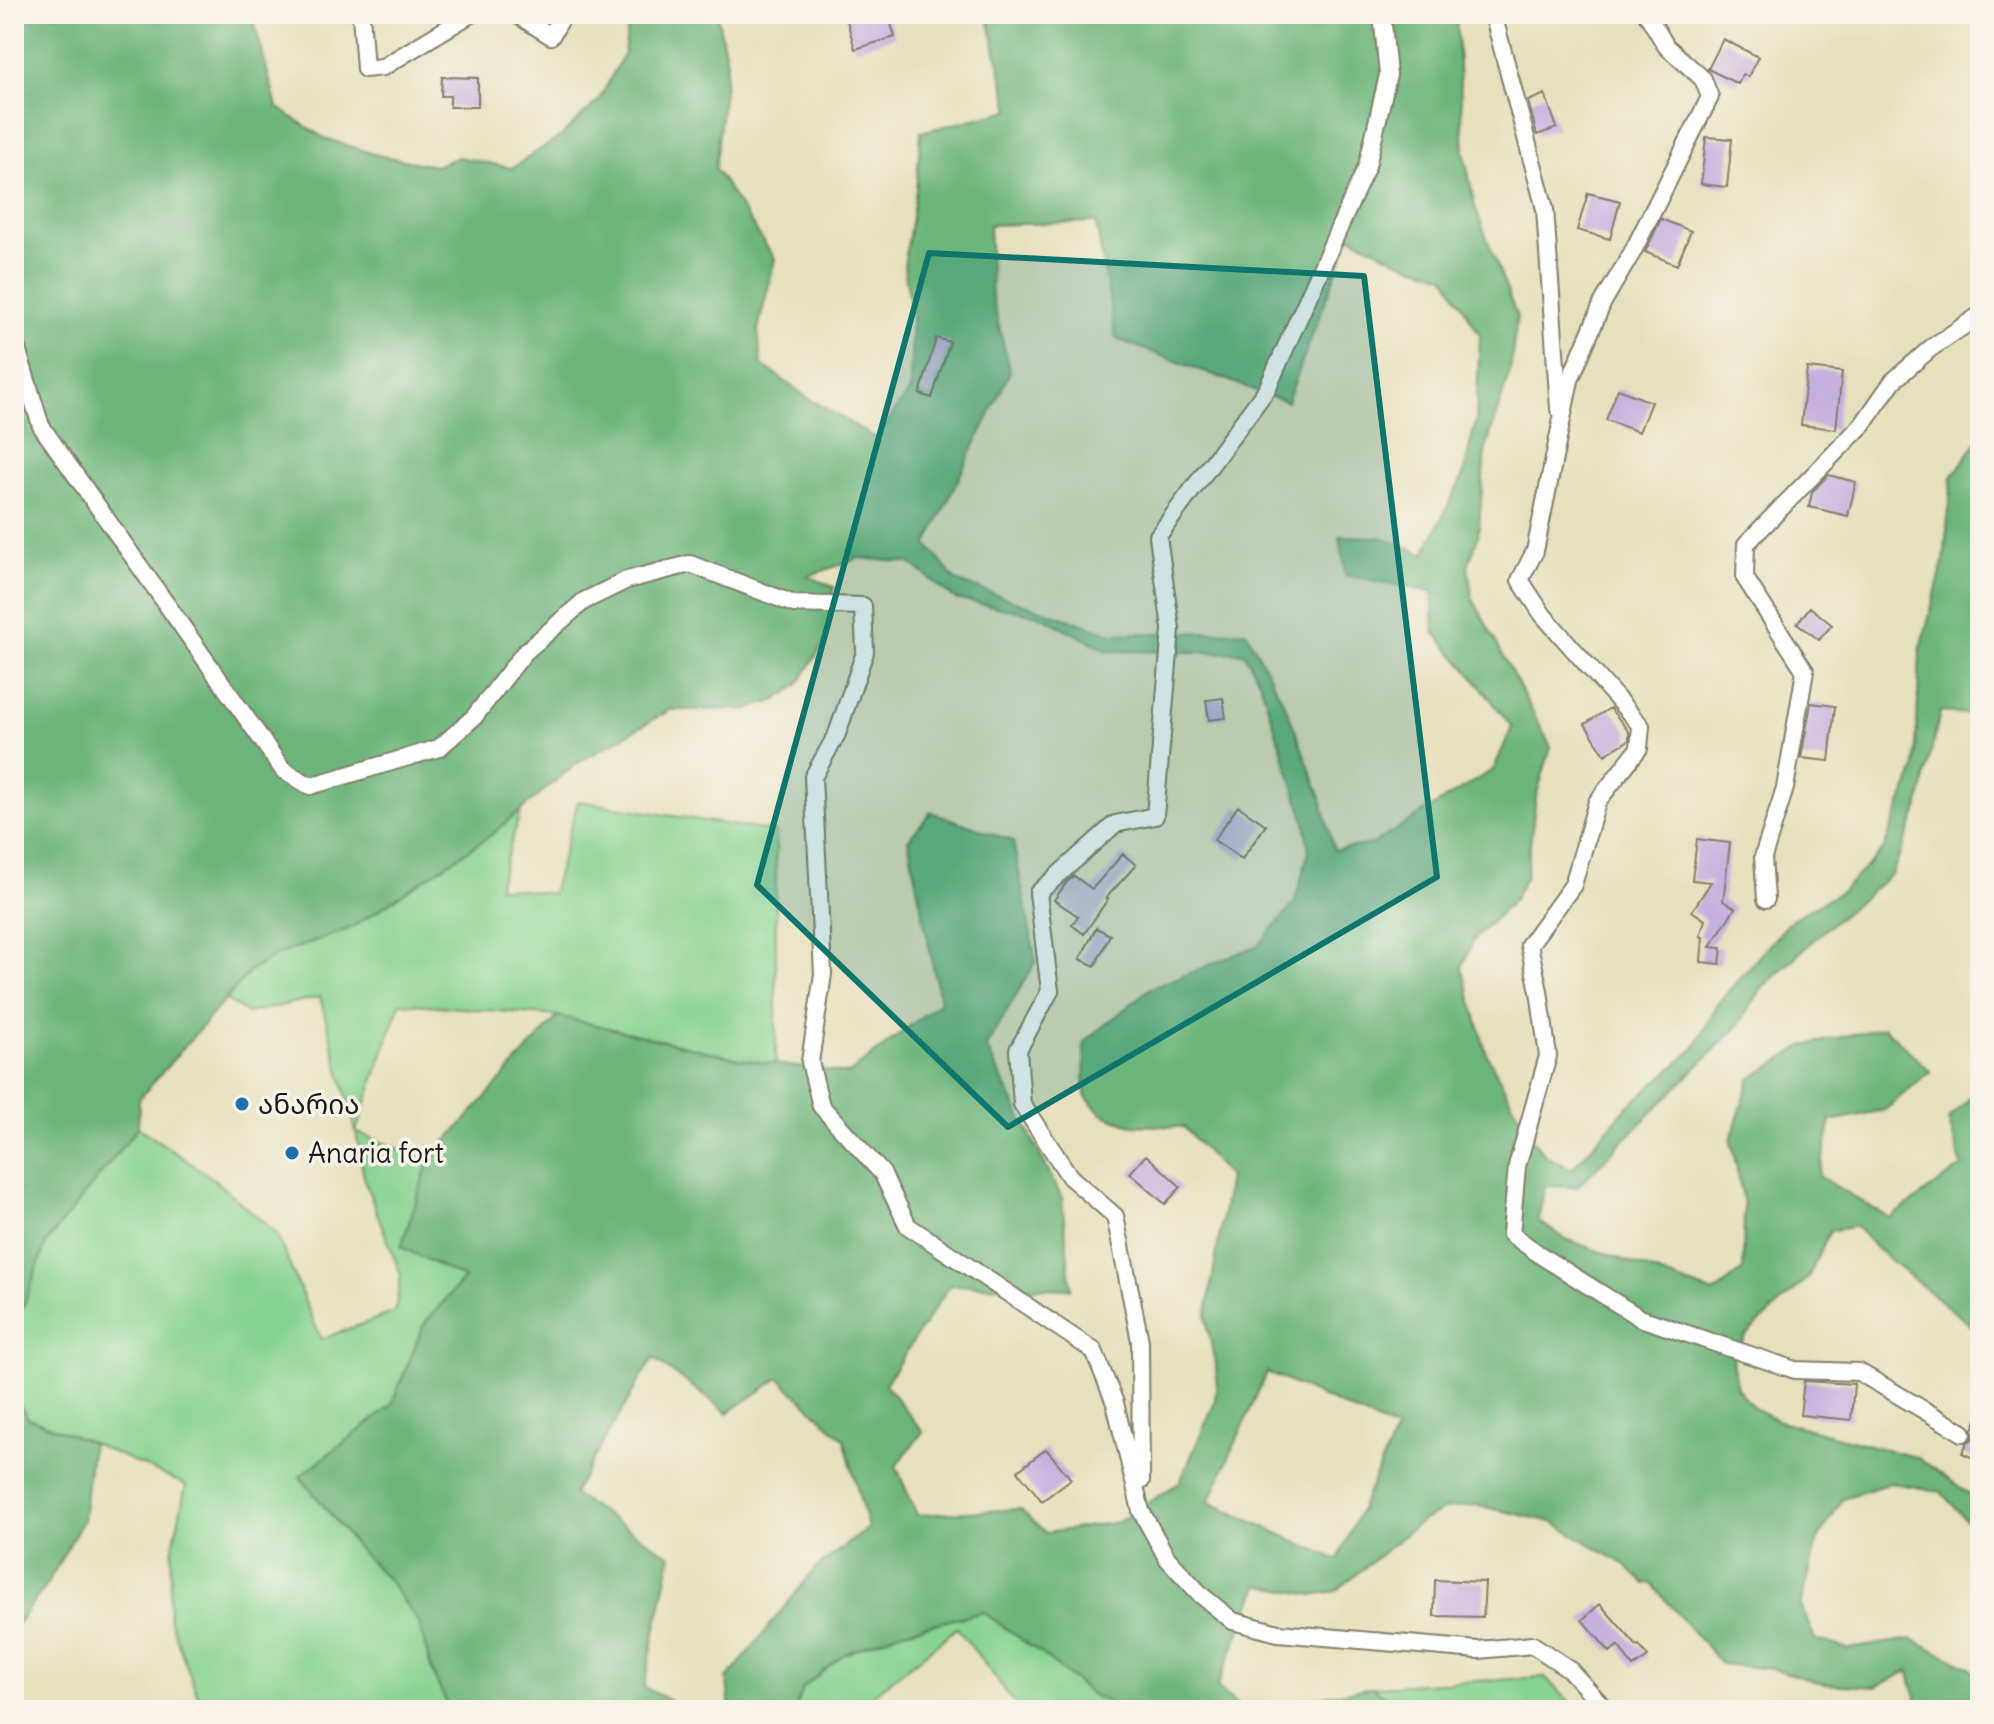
<svg xmlns="http://www.w3.org/2000/svg" width="1994" height="1724" font-family="Delius,'Noto Sans Georgian',sans-serif">
<style>
.green{fill:#87d391;stroke:#527856;stroke-width:2}
.forest{fill:#6db57b;stroke:#44684c;stroke-width:2;fill-rule:evenodd}
.building{fill:#c6b1de}
.lines{fill:none;stroke-linecap:round;stroke-linejoin:round}
.minor-casing{stroke:#827e6c;stroke-width:20}
.minor{stroke:#fff;stroke-width:16}
.marked{fill:#0f766e;fill-opacity:0.2;stroke:#0f766e;stroke-width:6;stroke-linejoin:round}
.poi-dot{fill:#1f6fb2;stroke:#f7f3e8;stroke-width:3}
.labels{text-anchor:middle;dominant-baseline:central;stroke-width:7;stroke-linejoin:round;paint-order:stroke}
.poi-label{font-size:28px;fill:#1c1c1c;stroke:#f7f3e8;text-anchor:start}
</style>
<rect width="100%" height="100%" fill="#f7f3e8"/>
<filter id="ink" filterUnits="userSpaceOnUse"><feTurbulence type="fractalNoise" baseFrequency=".0125" numOctaves="2"/><feDisplacementMap in="SourceGraphic" scale="16" xChannelSelector="R" yChannelSelector="G"/><feConvolveMatrix kernelMatrix="1 2 1 2 8 2 1 2 1" color-interpolation-filters="sRGB"/></filter>
<filter id="wash" filterUnits="userSpaceOnUse"><feTurbulence type="fractalNoise" baseFrequency=".006" numOctaves="4" result="noise"/><feDisplacementMap in="SourceGraphic" scale="32" xChannelSelector="R" yChannelSelector="G"/><feGaussianBlur stdDeviation="1.8" result="paint"/><feColorMatrix in="noise" values="0 0 0 0 0 0 0 0 0 0 0 0 0 0 0 0 0 1.4 0 .05"/><feComposite in="paint" operator="in"/></filter>
<g filter="url(#wash)">
<rect width="100%" height="100%" fill="#e7e0bd"/>
<path class="green" d="M578,801L776,832V1064L740,1059L558,1016L400,1003L356,1132L429,1161L402,1247L465,1278L424,1324L391,1406L300,1477L359,1550L390,1582L419,1623L432,1672L450,1710H204L192,1681L169,1618L172,1552L186,1485L92,1443L28,1418L14,1395V1332L46,1243L138,1127L211,1177L276,1233L321,1339L395,1312L401,1275L365,1182L356,1132L320,997L247,1013L226,1000L248,973L274,956L351,928L491,835L521,810L498,887L552,894Z
M983,1612L1039,1652L1092,1695L1125,1710H1020L957,1628L854,1710H795L803,1688L844,1654L900,1632Z
M1544,1677L1578,1710H1401L1373,1687Z"/>
<path class="forest" d="M14,14H252L277,107L324,138L377,155L435,166L458,157L512,168L561,136L599,100L624,53L630,14H717L727,62L715,169L775,259L758,330L761,364L808,398L876,438L910,390L912,316L904,266L916,190L921,132L1010,110L987,14H1456L1464,151L1475,207L1517,317L1510,371L1485,452L1478,537L1468,566L1472,597L1551,747L1536,797L1526,876L1514,900L1473,940L1462,967L1487,1055L1530,1137L1547,1157L1572,1169L1626,1108L1694,1049L1718,1003L1792,919L1842,891L1883,850L1915,769L1920,652L1944,560L1952,477L1980,437V715L1940,712L1918,810L1892,874L1821,933L1763,987L1737,1027L1577,1187L1545,1186L1538,1221L1568,1240L1714,1293L1743,1270L1744,1204L1731,1140L1750,1079L1803,1046L1884,1027L1930,1071L1885,1110L1831,1121L1819,1176L1890,1218L1962,1166L1948,1119L1980,1088V1333L1877,1249L1856,1226L1830,1231L1808,1278L1745,1336L1732,1361L1737,1388L1754,1408L1779,1421L1918,1458L1980,1501V1535L1940,1491L1891,1483L1843,1498L1817,1541L1801,1606L1815,1639L1848,1649L1912,1639L1969,1667L1980,1679V1710H1928L1918,1703L1908,1671L1876,1687L1823,1684L1774,1669L1721,1664L1651,1583L1645,1584L1625,1565L1553,1522L1476,1505L1445,1509L1420,1522L1336,1591L1312,1595L1259,1585L1217,1687L1243,1710H1125L1092,1695L1039,1652L983,1612L900,1632L844,1654L803,1688L795,1710H730L727,1679L815,1569L868,1528L844,1439L779,1378L728,1413L653,1358L573,1494L671,1556L644,1687L687,1710H450L432,1672L419,1623L390,1582L359,1550L300,1476L391,1406L424,1324L464,1278L401,1247L429,1161L558,1016L740,1059L849,1074L940,1002L908,840L931,812L1013,841L1036,961L986,1047L1062,1198L1071,1289L950,1285L885,1384L923,1432L896,1466L917,1515L1020,1509L1046,1533L1118,1522L1180,1482L1215,1402L1217,1374L1206,1318L1229,1177L1184,1127L1131,1125L1103,1115L1085,1096L1084,1042L1149,989L1259,945L1294,904L1309,851L1305,822L1260,682L1244,653L1109,651L1038,615L955,599L910,563L859,558L808,576L834,587L826,640L798,685L776,700L749,709L670,710L576,764L491,835L351,928L274,956L248,973L139,1099L138,1127L46,1243L14,1332ZM1096,222L1116,339L1287,402L1350,236L1401,262L1445,276L1480,335L1476,420L1463,476L1424,554L1381,537L1340,536L1345,575L1433,592L1434,632L1468,671L1512,727L1494,769L1372,844L1334,850L1321,798L1287,709L1246,631L1112,634L956,581L927,544L1010,372L992,297L989,225ZM1267,1372L1396,1430L1338,1560L1209,1502Z
M14,1395L28,1418L92,1443L83,1520L47,1584L14,1629Z
M1373,1687L1401,1710H1276L1285,1703Z"/>
<g id="blocks">
<path class="building" d="M845,14H888L895,37L855,49Z
M1723,39L1758,57L1748,77L1743,74L1738,84L1708,69Z
M442,77L478,78V107H450V96H441Z
M1545,94L1557,128L1537,135L1528,101Z
M1706,137L1732,139L1727,187L1701,184Z
M1588,193L1620,201L1610,239L1577,230Z
M1661,219L1691,231L1677,265L1645,252Z
M936,338L950,342L932,398L920,394Z
M1807,368L1842,372L1836,429L1801,425Z
M1618,389L1651,402L1639,432L1606,420Z
M1828,475L1856,482L1848,516L1809,507L1812,492Z
M1810,607L1832,625L1819,640L1797,623Z
M1223,698L1226,718L1209,720L1206,700Z
M1811,703L1835,706L1829,761L1801,758Z
M1610,708L1629,732V740L1605,755L1585,724Z
M1238,806L1266,825L1242,859L1214,840Z
M1697,839L1730,843L1723,901L1735,908L1710,947L1722,948L1720,964L1701,962L1703,937L1700,936L1705,920L1692,911L1711,882L1692,880Z
M1123,854L1136,865L1106,898L1108,899L1084,934L1072,925L1078,916L1054,900L1067,882L1074,876L1092,889Z
M1096,928L1110,935L1095,966L1080,959Z
M1146,1155L1181,1187L1165,1204L1130,1173Z
M1804,1381L1854,1384L1851,1420L1800,1415Z
M1980,1413V1461L1962,1453L1967,1443L1973,1438V1429Z
M1046,1449L1071,1479L1042,1501L1018,1471Z
M1435,1580L1485,1582L1483,1617L1434,1616Z
M1600,1604L1637,1646L1639,1645L1648,1657L1633,1667L1618,1645L1610,1652L1582,1620Z"/>
</g>
</g>
<g filter="url(#ink)">
<use href="#blocks" fill-opacity="0" stroke="#827e6c" stroke-width="2"/>
<g class="lines">
<g class="minor-casing">
<path id="minor" d="M361,14L365,69L383,67L471,14
M516,14L551,36L564,14
M1493,14L1545,209L1559,409
M1647,14L1666,46L1703,79L1710,97L1633,251L1603,302L1570,380L1535,551L1520,580L1543,615L1641,726L1639,748L1597,802L1573,885L1529,945L1539,991L1548,1056L1517,1166L1511,1234L1543,1257L1640,1318L1795,1370L1859,1372L1963,1433
M14,339L41,426L283,770L310,786L439,748L474,717L524,653L584,601L627,580L690,564L794,604L863,606L865,652L837,734L813,777L823,974L810,1062L821,1106L882,1173L908,1226L1094,1351L1115,1403L1141,1511L1167,1558L1201,1595L1233,1621L1278,1633L1478,1650L1533,1645L1569,1669L1606,1710
M1766,899L1763,857L1785,788L1805,671L1745,578L1746,544L1863,424L1893,381L1931,348L1980,315
M1141,1481L1140,1341L1115,1216L1070,1177L1022,1104L1018,1050L1050,991L1038,893L1115,824L1155,816L1171,629L1158,536L1267,389L1367,166L1388,75L1382,14"/>
</g>
<use href="#minor" class="minor"/>
</g>
</g>
<path class="marked" d="M929,253L1364,276L1437,877L1008,1127L757,885Z"/>
<g class="poi-dot">
<circle cx="242" cy="1104" r="8"/>
<circle cx="292" cy="1153" r="8"/>
</g>
<g class="labels">
<g class="poi-label">
<text x="258" y="1104">ანარია</text>
<text x="308" y="1153">Anaria fort</text>
</g>
</g>
<rect width="1994" height="1724" fill="none" stroke="#f7f3e8" stroke-width="48"/>
</svg>
